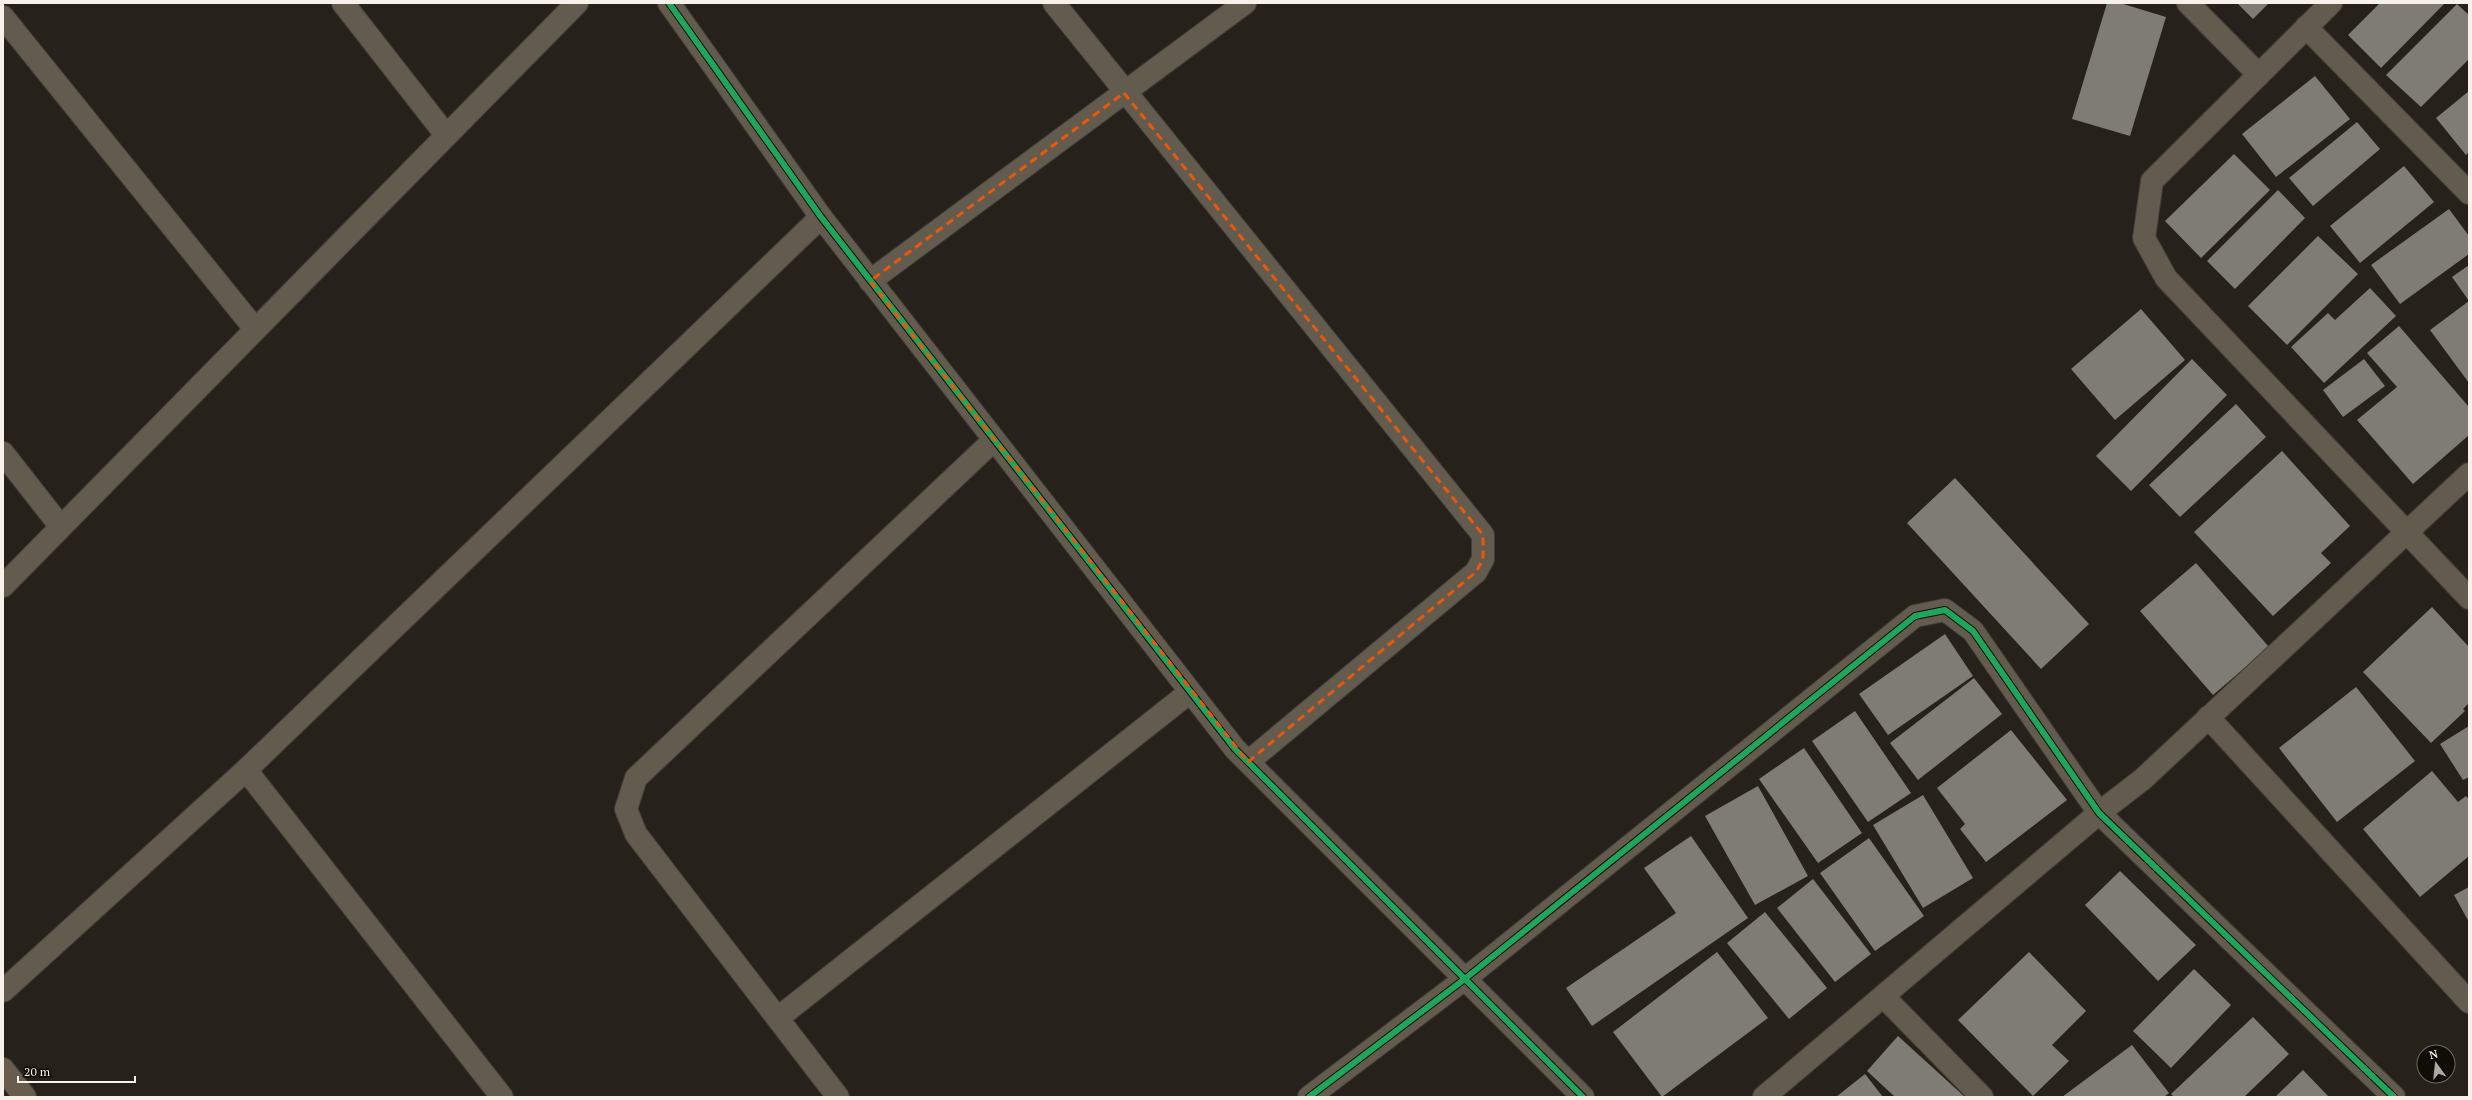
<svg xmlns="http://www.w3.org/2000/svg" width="2472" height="1100" font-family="'PT Serif',serif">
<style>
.building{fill:#7f7b75}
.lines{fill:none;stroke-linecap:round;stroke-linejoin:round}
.street-casing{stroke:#423e39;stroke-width:24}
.secondary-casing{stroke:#423e39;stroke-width:24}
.street{stroke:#635b4e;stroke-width:22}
.secondary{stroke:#675c4d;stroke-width:22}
.cycleway-casing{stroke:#100d07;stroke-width:8}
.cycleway{stroke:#20a55d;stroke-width:6}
.marked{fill:none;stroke:#e8590c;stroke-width:3;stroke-dasharray:8 5;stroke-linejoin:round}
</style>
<rect width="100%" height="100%" fill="#26211b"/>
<path class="building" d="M2107,3H2120L2166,17L2130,136L2072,119Z
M2237,3H2269L2253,19Z
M2380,3L2444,4L2381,68L2348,35Z
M2457,4L2469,15V59L2421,107L2386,75Z
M2315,76L2350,119L2276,177L2242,134Z
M2469,91V152L2466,155L2436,118Z
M2357,122L2380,149L2313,206L2289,178Z
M2234,154L2270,190L2201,258L2165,221Z
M2404,166L2434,202L2360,263L2330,226Z
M2278,190L2305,218L2235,289L2207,261Z
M2449,209L2469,236V254L2400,304L2371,265Z
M2318,236L2358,274L2287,345L2248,306Z
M2469,265V301L2452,277Z
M2370,288L2396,316L2324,383L2291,347L2328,313L2335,320Z
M2469,301V383L2430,330Z
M2141,309L2185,360L2115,420L2071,369Z
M2399,326L2469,407V435L2413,484L2357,420L2397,387L2367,353Z
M2192,359L2227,395L2131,491L2096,456Z
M2364,359L2385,386L2343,417L2323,390Z
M2236,404L2266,437L2180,517L2149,485Z
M2282,451L2350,526L2321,553L2331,563L2273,616L2194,532Z
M1955,478L2089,624L2041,669L1907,523Z
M2196,563L2269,647L2213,695L2140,611Z
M2432,607L2469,647V703L2463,709L2465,711L2431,743L2363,672Z
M1945,634L1973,676L1888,735L1859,694Z
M1974,678L2002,714L1918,780L1890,743Z
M2356,687L2415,761L2337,822L2279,748Z
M1855,711L1911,793L1868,822L1812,741Z
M2469,726V777L2463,780L2440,744Z
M2011,730L2067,800L1986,862L1960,829L1965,824L1937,788Z
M1804,748L1862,833L1818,863L1759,779Z
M2432,771L2458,802L2466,796L2469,799V856L2420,897L2363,829Z
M1758,786L1808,876L1755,905L1705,816Z
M1923,795L1973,878L1923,908L1873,825Z
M1691,836L1748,918L1592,1026L1566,988L1676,913L1644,868Z
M1869,838L1924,916L1875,951L1820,873Z
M2120,871L2196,945L2158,981L2085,905Z
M1813,879L1871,954L1835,982L1777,908Z
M2469,887V922L2454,895Z
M1765,912L1827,988L1789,1019L1727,943Z
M1717,952L1768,1018L1662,1097L1613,1032Z
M2029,952L2086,1011L2052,1045L2069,1061L2033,1096L1958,1020Z
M2194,969L2231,1005L2171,1068L2133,1031Z
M2253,1017L2289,1054L2244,1097H2174L2171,1094Z
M1898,1036L1965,1097H1895L1867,1071Z
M2132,1045L2169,1093L2164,1097H2062Z
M2303,1070L2329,1097H2275Z
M1865,1074L1883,1097H1836Z"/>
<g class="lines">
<g class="street-casing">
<path id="street" d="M343,3L446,135
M669,3L821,217L1235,749L1583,1097
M1054,3L1483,535V559L1476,572L1248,762
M2188,3L2259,75
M2331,3L2152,181L2144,238L2166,278L2469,598
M3,17L255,329
M2306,27L2469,193
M870,281L1245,3
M3,453L61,527
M3,586L577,3
M2208,717L2469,1002
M246,770L502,1097
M3,991L246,770L821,217
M1883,996L1982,1097
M778,1018L1190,692
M838,1097L636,834L626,809L636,778L994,440
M1309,1097L1466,978L1915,616L1945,610L1973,631L2099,813L2394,1097
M1764,1097L2099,813L2143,779L2469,474"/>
</g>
<g class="secondary-casing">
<path id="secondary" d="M3,1069L25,1097"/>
</g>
<use href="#street" class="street"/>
<use href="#secondary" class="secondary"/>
<g class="cycleway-casing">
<path id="cycleway" d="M669,3L821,217L1235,749L1583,1097
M1309,1097L1466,978L1915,616L1945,610L1973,631L2099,813L2394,1097"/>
</g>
<use href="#cycleway" class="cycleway"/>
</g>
<path class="marked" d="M1124,93L1483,535V559L1476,572L1248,762L870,281Z"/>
<rect width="2472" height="1100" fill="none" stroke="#f7f1ea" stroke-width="8"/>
<g transform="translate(2436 1064) rotate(345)"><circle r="19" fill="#100d07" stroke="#6c6862"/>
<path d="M0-3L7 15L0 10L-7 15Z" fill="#aea8a2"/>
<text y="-6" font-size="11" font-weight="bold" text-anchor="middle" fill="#f7f1ea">N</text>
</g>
<path d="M18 1076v6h117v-6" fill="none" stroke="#f7f1ea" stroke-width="2"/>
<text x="24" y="1076" font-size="12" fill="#f7f1ea" stroke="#100d07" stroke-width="3" paint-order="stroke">20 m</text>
</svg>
